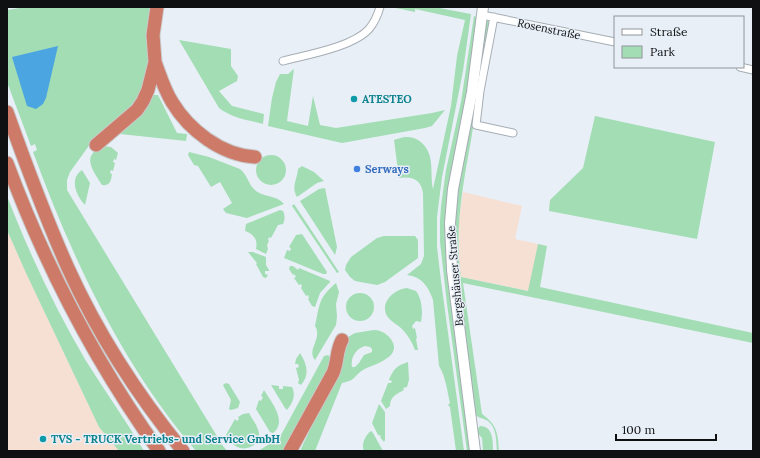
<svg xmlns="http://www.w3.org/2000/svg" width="760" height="458" font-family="Lora,serif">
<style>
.industrial{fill:#f6dfd3}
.green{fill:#a2ddb4;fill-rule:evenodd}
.water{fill:#4ba5e0}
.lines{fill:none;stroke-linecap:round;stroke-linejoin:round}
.street-casing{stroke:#a6adb4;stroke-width:9}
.secondary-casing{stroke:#a6adb4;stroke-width:12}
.highway-casing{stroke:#cacacb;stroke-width:15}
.street{stroke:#fff;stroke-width:7}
.secondary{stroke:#fff;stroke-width:10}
.highway{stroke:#cd7b68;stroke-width:13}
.culture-dot{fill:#0f9aa8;stroke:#e8eff7;stroke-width:1.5}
.shop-dot{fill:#3f7fe0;stroke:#e8eff7;stroke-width:1.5}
.labels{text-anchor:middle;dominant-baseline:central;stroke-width:3;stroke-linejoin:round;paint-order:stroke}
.street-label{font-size:11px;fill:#0e1012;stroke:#e8eff7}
.culture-label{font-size:11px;font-weight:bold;fill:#0d838f;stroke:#e8eff7;text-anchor:start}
.shop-label{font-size:11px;font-weight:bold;fill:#366cbe;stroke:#e8eff7;text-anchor:start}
</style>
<rect width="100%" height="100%" fill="#e8eff7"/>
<path class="industrial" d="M463,192L522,206L515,239L538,244L529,291L461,277L459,262V220Z
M7,230L26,273L99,427L119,451H7Z"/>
<path class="green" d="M26,7H152L147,77L138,97L128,111L93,140L70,172L67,180V190L223,446L227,451H196C122,365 72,258 33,152L37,150L35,144L31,146L7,82V10Z
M391,7H434L471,14L463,71L442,177L437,217V247L441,281L464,451H456L450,407L448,405L450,403C447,391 446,377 439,366L433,300C428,286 422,277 407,275L421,264L424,256L423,193C421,179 412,176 399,178L394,140C398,139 402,137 406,137C421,136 431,151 431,164C432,172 431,181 433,189L451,106L457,56L465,20L415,9V12Z
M474,16L478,18L471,79L450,183L470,451H467L447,304L440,242V221L441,206L446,170L461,102Z
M488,20L490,25C484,64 477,102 471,140C463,185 454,231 461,277L528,291L538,244L547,246L540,287L753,333V343L463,283L482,414C497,425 498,433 499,451H497C496,441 497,428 488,421C483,418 478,418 474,414L455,274L453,218L486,21Z
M179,40L231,49V66L238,76L237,81L219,91L232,106L264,114L263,124C248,120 232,118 219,108Z
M294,69L287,121L308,126L313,96L320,125L336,128L432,113L445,110L432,126L425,128L342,143L268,126L272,98L276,82L280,74H288Z
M152,95H158L177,133L187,134L186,141L120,134Z
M595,116L715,142L697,239L549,211L550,200L583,168Z
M103,146L111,147L118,153L116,160L114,159L113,162L115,163L113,171L111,170L110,173L112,174C111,181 110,186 102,185C92,169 81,156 103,146Z
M189,152L209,157L240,169C248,175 248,185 256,191C266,198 277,195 284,204L247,218L226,213L223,209L232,203L220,182L211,187L198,166L194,165L188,155Z
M256 170a15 15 0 1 1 30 0a15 15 0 1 1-30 0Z
M302,166L314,172L324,181L317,183L297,197C291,187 297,180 298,169Z
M82,170L90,183L85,205C76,195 69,179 82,170Z
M325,188L337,247L335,255L300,201L319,189Z
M7,196C29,253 55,308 86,361C105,391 126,421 144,451H119L99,427L26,273L7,230Z
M294,204L339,272L337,273L292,206Z
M280,210L283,211C285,215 285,220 283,224L278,225L271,238L269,237L268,240L269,241L267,245L268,249L266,254L256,249C258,240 254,234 245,231L246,224Z
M302,234L327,272L326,274H323L284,258L287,250L290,251L291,248L289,247L296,235Z
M415,236L418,240V258L385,282L377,285L355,281L350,277L345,270L346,265L351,257L377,238L384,236Z
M248,252H253L266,257V265L269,270V271H265V274L268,275L266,278L263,277L256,264L257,263Z
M290,266H293L298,270L299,268L330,281V282L320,293L315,307L312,306L308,299L309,298L308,295L306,296L301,288L302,286L301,284L299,285L294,278L296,277L294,274L293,275L289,269Z
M336,283L339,292L336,304L337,317L336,325L315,360C306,350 323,338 315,326C320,304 318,298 336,283Z
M407,288L416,291C422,299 423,312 421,322L416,321L412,326L413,329L415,328L417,338L416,339L418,350H415C412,342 408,335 402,329C397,324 389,321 386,314C381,301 395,289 407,288Z
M346 307a14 14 0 1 1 28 0a14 14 0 1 1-28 0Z
M374,330C380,330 386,333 390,338C405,357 374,364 363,370C359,372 357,375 354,378C351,381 346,382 342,383L315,451H300L329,389L343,343L348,337L355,333ZM365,346L370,347L372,349V352L364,355L359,363L355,367H352C350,357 357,348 365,346Z
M300,353C307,364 310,375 301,385L298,383L299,380L296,368L299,367L298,364H295L296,359Z
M328,355L330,357L332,362L286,451H258L276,440L281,435L324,356Z
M408,362L409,380L407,387L403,388L404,390C396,394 390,397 390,406L386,409L381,401L388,383H391L392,381L389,380C394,368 397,366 408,362Z
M226,383L229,384L240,402L238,408L231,410L229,409L231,400L224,387L223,385Z
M271,385L279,386V389H283V386L292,387C296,396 293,402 287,410L285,408Z
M264,390C271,402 288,421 273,433L270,432L256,409L259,400L261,401L263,397L261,396Z
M379,404L385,412V440L384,442L380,437L381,436L379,435H378L372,423Z
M249,413C252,419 258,426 259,433C260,446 244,453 234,445C231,443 229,439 226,435L235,419L237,421L239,419L238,417L243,414Z
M480,426C493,426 493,441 493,451L483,450L482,438L476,431Z
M371,431L373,433L383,451H364C361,445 365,435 371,431Z"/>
<path class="water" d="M58,46L46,98L43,104L36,109L27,106L12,57Z"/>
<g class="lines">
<g class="street-casing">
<path id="street" d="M482,15L615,42
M494,17L480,91L476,125L513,133
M283,61C306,55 353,47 369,29C374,23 378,14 380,7
M740,67L753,70"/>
</g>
<g class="secondary-casing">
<path id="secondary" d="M475,451L452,270L450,223L453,189L472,92L483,7"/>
</g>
<g class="highway-casing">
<path id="highway" d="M155,62C160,75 164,89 172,102C189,130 221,155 255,157
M7,112C26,165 45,217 68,268C97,332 139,397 183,451
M96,145L137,110L143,101L148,90L155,62L153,35L157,7
M7,163C45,265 95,362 159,451
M290,451L333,373C338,361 336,351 342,340"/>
</g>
<use href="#street" class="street"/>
<use href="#secondary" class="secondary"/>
<use href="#highway" class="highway"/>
</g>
<g class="culture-dot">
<circle cx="354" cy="99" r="4"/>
<circle cx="43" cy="439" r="4"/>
</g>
<circle class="shop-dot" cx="357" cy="169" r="4"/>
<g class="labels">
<g class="street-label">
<text transform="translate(549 29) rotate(12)">Rosenstraße</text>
<text transform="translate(455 276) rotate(-95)">Bergshäuser Straße</text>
</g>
<g class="culture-label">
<text x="362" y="99">ATESTEO</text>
<text x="51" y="439">TVS - TRUCK Vertriebs- und Service GmbH</text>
</g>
<g class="shop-label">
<text x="365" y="169">Serways</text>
</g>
</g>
<rect width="760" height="458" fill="none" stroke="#0e1012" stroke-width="16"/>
<rect x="614" y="16" width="130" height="52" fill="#e8eff7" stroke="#91969b"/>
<rect x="622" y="29" width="20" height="6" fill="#ffffff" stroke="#91969b"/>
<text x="650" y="36" font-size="12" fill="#0e1012">Straße</text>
<rect x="622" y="46" width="20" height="12" fill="#a2ddb4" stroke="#91969b"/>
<text x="650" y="56" font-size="12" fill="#0e1012">Park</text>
<path d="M616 434v6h100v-6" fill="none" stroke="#0e1012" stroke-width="2"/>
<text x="622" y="434" font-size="12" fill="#0e1012" stroke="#e8eff7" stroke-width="3" paint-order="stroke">100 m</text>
</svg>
